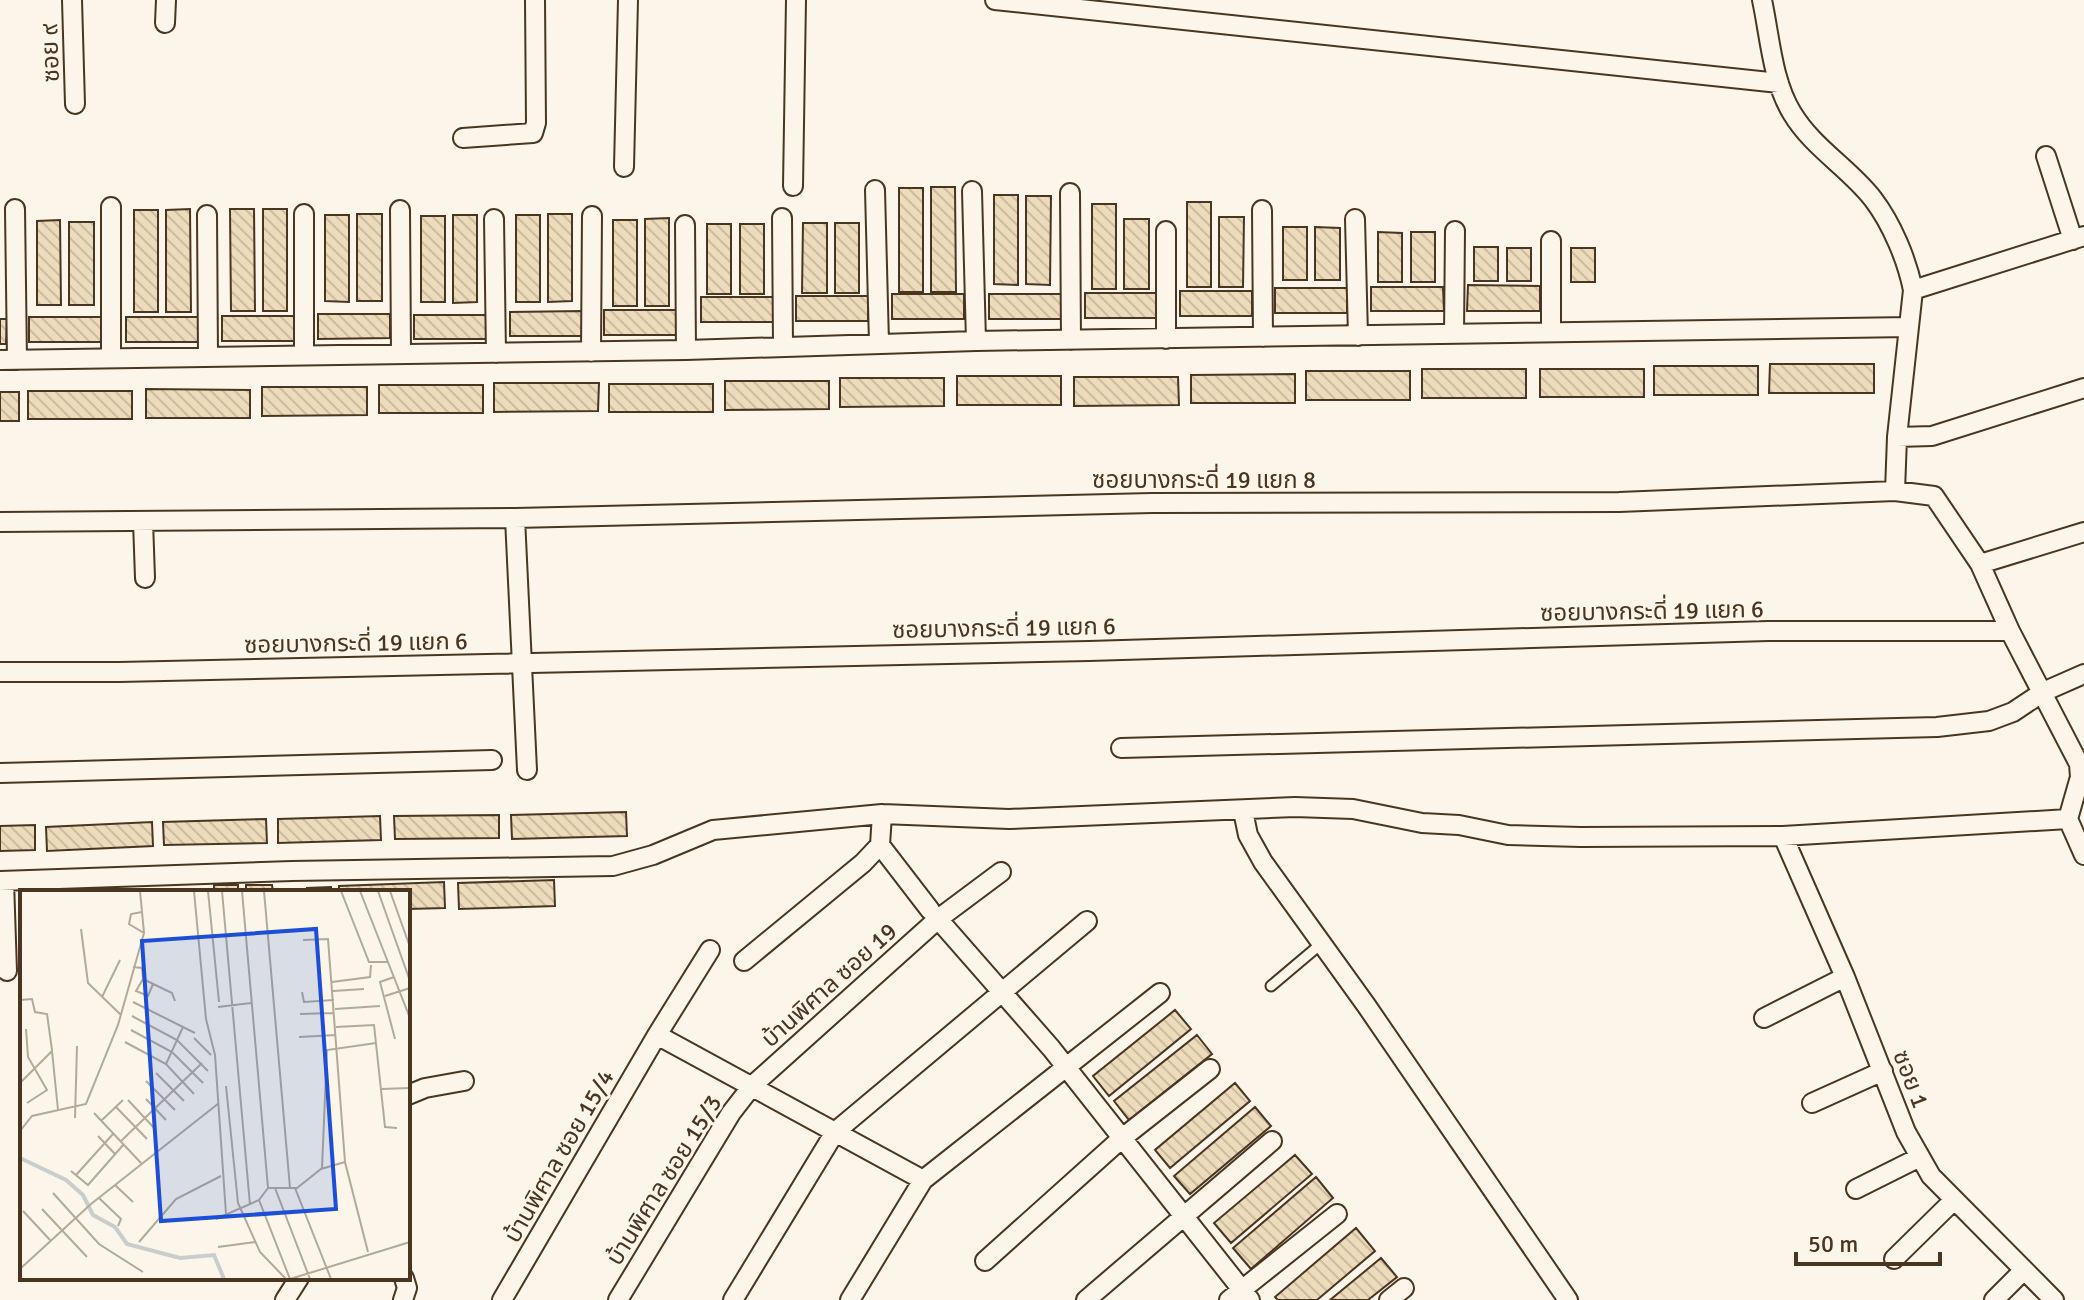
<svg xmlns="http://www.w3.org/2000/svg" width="2084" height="1300" font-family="Signika,'Noto Sans Thai',sans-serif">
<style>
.building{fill:url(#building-back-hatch);stroke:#4a3520;stroke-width:2}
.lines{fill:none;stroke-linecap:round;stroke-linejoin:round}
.service-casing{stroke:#4a3520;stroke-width:13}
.minor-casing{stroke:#4a3520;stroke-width:22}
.service{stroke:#fbf6e9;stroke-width:9}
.minor{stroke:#fbf6e9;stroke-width:18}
.labels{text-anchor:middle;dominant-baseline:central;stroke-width:6;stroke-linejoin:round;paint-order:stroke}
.street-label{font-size:24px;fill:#4a3520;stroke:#fbf6e9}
.inset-river{fill:none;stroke:#c9cecd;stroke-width:4}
.inset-road{fill:none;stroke:#b4a999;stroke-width:2}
.view{fill:#1d4ed8;fill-opacity:0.15;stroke:#1d4ed8;stroke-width:4}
.inset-edge{fill:none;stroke:#4a3520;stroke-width:4}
</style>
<defs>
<pattern id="building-back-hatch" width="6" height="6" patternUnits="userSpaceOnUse" patternTransform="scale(2)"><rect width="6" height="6" fill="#ecdcbc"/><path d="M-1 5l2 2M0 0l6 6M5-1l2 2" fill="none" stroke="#ccbda1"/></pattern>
</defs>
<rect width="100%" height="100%" fill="#fbf6e9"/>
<path class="building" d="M931,187H955L956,292H931Z
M899,188H923V292H899Z
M994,195H1018V285L994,284Z
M1026,196H1051L1050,285L1026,284Z
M1187,202H1211V287H1187Z
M1092,204H1116V289H1092Z
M190,209L191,312H166V210Z
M230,209H254L255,311H231Z
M263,209H287V311H263Z
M134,210H158V312H134Z
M357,214H382V301H357Z
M548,214H572V301L548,302Z
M325,215H349V302L325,301Z
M453,215H477V302L453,303Z
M516,215H540V302H516Z
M421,216H445V302H421Z
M1219,217H1244L1243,287H1219Z
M669,218V306H645V219Z
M1124,219H1149V289H1124Z
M60,220L61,305H37V221Z
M613,220H637V306H613Z
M69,222H94V305H69Z
M803,223H827V293H802Z
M835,223H859V293H835Z
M707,224H731V294H707Z
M740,224H764V294H740Z
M1283,227H1307V280H1283Z
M1315,227L1340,228V280H1315Z
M1378,232L1402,233V282H1378Z
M1411,232H1435V282H1411Z
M1474,247H1498V281H1474Z
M1507,248H1531V281H1507Z
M1571,248H1595V282H1571Z
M1468,285L1540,286V311H1467Z
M1371,287H1443L1444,311H1371Z
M1275,288H1347V313H1275Z
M1180,291H1252V316H1180Z
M1085,293H1157V318H1085Z
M892,294H964V319H892Z
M989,294H1061V319H989Z
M796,296H868V321H796Z
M701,297H773V322H701Z
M604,310H676V335H604Z
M582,311V336H510V312Z
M318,314H390V338L318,339Z
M414,315H486V339H414Z
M222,316H294L295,341H222Z
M29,317H102L101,342H29Z
M126,317H198V342H126Z
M0,319H7L6,344H0Z
M1770,364H1874V393H1769Z
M1654,366H1758V395H1654Z
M1422,369H1526V398H1422Z
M1540,369H1644V397H1540Z
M1306,371H1410V400H1306Z
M1295,374V403H1191V375Z
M957,376H1061V405H957Z
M1074,377H1178L1179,405L1074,406Z
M840,378H944V406L840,407Z
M725,381H829V409L725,410Z
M494,383H599L598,411L494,412Z
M609,384H713V412H609Z
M379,385H483V413H379Z
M262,387H367V415L262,416Z
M146,389L250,390V418H146Z
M28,391H132V419H28Z
M0,392H19V421H0Z
M626,812L627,836L512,839L511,815Z
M499,815V838L395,839L394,816Z
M380,816L381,840L278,843V819Z
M266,819L267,843L164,845L163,822Z
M152,822L153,846L47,851L46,827Z
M35,825V850L0,851V826Z
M554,880L555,906L459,909L458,883Z
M444,882L445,908L408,909V892H339V886Z
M214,885H238V892H214Z
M246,885H272L273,892H246Z
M331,887V892H307V888Z
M1175,1010L1191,1029L1109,1096L1093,1076Z
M1197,1035L1212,1054L1129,1120L1114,1101Z
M1235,1083L1250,1101L1170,1168L1155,1150Z
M1255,1107L1271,1126L1190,1194L1174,1176Z
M1295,1155L1312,1174L1231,1243L1214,1223Z
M1316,1177L1333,1198L1251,1269L1233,1248Z
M1356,1228L1375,1251L1317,1300H1278L1275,1297Z
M1381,1258L1397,1277L1368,1300H1330Z"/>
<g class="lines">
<g class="service-casing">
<path id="service" d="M1271,986L1322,943"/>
</g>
<g class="minor-casing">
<path id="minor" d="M72,0L75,104
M995,0L1779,83
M1762,0C1770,37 1772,80 1792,113C1813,148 1849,168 1873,199C1892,224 1907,260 1913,290L1897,437L1895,491L1934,496L1980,564L2010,631L2079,764L2080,777L2068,819L2084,855
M165,23L166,0
M463,138L533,133L536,123L535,0
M2046,156L2073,240
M624,167L628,0
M793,186L796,0
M875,190L879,343
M972,191L976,341
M1070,193L1071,340
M15,209L17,360
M400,210L401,353
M1262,210L1263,337
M304,214V355
M207,215L208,356
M782,218L783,345
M494,219L496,353
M1355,219L1358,336
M685,225L686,350
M1551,241V332
M1913,290L2084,236
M1454,334L1455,231
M1166,339V231
M591,352L592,216
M111,358V207
M0,360L686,350L976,341L1909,327
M1897,437L1932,436L2084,388
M515,518L527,770
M143,521L145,578
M0,522L515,518L1152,503L1619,502L1895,491
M1980,564L2084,532
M0,672H119L1089,651L1768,631H2010
M1121,748L1937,727L1989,721L2013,712L2043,692L2084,674
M0,773L492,760
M1243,811L1248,835L1263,862L1366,1005L1568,1300
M882,814L880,845L930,910
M1783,836L1845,977L1906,1132L1931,1176L2054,1300
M0,881L292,871L613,866L653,855L713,830L882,814L1009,819L1295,807L1353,809L1422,823L1459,825L1508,835L1581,837L1783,836L2068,819
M4,881L7,971
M938,919L1051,1048L1250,1300
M744,961L863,863L880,845
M1764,1018L1845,977
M657,1035L923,1180
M408,1095L425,1088L464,1081
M1812,1103L1883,1071
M1856,1189L1920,1157
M1894,1259L1954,1200
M985,1261L1121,1139L1210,1069
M285,1300L299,1278
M403,1300L407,1288L404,1278
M502,1300L657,1035L710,950
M618,1300L731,1113L752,1086L938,919L1001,872
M733,1300L835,1132L1087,921
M850,1300L923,1180L1160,993
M1086,1300L1272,1141
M1229,1300L1337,1214
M1389,1300L1404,1288
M1994,1300L2024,1270"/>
</g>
<use href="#service" class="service"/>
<use href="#minor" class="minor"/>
</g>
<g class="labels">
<g class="street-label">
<text transform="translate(50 53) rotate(-92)">ซอย ๙</text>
<text x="1204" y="480">ซอยบางกระดี่ 19 แยก 8</text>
<text transform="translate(1652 611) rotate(-1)">ซอยบางกระดี่ 19 แยก 6</text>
<text transform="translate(1004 628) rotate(-1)">ซอยบางกระดี่ 19 แยก 6</text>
<text transform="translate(356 643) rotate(-1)">ซอยบางกระดี่ 19 แยก 6</text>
<text transform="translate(829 985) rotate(-42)">บ้านพิศาล ซอย 19</text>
<text transform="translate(1911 1079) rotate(69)">ซอย 1</text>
<text transform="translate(559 1156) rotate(-60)">บ้านพิศาล ซอย 15/4</text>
<text transform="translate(664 1180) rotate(-58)">บ้านพิศาล ซอย 15/3</text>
</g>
</g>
<g transform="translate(20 890)">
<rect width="390" height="390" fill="#fbf6e9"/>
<path class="inset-river" d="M0,268L46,290L63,305L73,325L95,337L107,354L160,368L194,365L204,389"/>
<path class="inset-road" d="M174,1L186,129L195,165L206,324M188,1L199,112M202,1L230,315M222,1L248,298M244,1L270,298M321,1L349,72H368M340,1L390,128M358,1L390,91M370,1L390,57M122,22L111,24L109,34L124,43M61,39L68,93L101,125M283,50L308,49L325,272L348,362M113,77L122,78L123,89L152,103L155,111M374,87L360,92L375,149M123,89L116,101L128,106L133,94M312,92L350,87L351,75M313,101L344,99M282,102L284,112L314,110M365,106L390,98M82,107L100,70M0,110L12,109L15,122L27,124L32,160M113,112L175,143M198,117L231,113M315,119L360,116M280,124L313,123M112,126L157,150L188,181M316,137L354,135L365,237L377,238M6,139L8,167L27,200L7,213M111,140L152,162L183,193M279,147L316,145M174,148L191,165M105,152L146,174L174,204M146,174L163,137M136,183L164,211M126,191L155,220M0,193L32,161L38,220M206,196L218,313L240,362L266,389M361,199L390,198M126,209L146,230M108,210L136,240M96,217L127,249M74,223L121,273M55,228L57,156M81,231L103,210M0,241L12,226L66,214L98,135L124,43L120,1M78,246L95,264M101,251L182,173M302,278L307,160L356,153M51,281L68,295L104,254M56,285L93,244M95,295L113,312M255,298L290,389M275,298L311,389M33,303L79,354L123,382M79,308L101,329L98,336M239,310L270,389L390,352M22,319L67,367M3,321L30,350M196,329L239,310L248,298H277L301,279L325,272M119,352L156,309L201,286M198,357L235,352M0,379L71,314L199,213"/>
<path class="view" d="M296,39L316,319L141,331L122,51Z"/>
<rect width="390" height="390" class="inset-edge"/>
</g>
<path d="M1796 1252v12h144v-12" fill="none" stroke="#4a3520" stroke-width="4"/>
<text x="1808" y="1252" font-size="24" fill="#4a3520" stroke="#fbf6e9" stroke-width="6" paint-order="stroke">50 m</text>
</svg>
